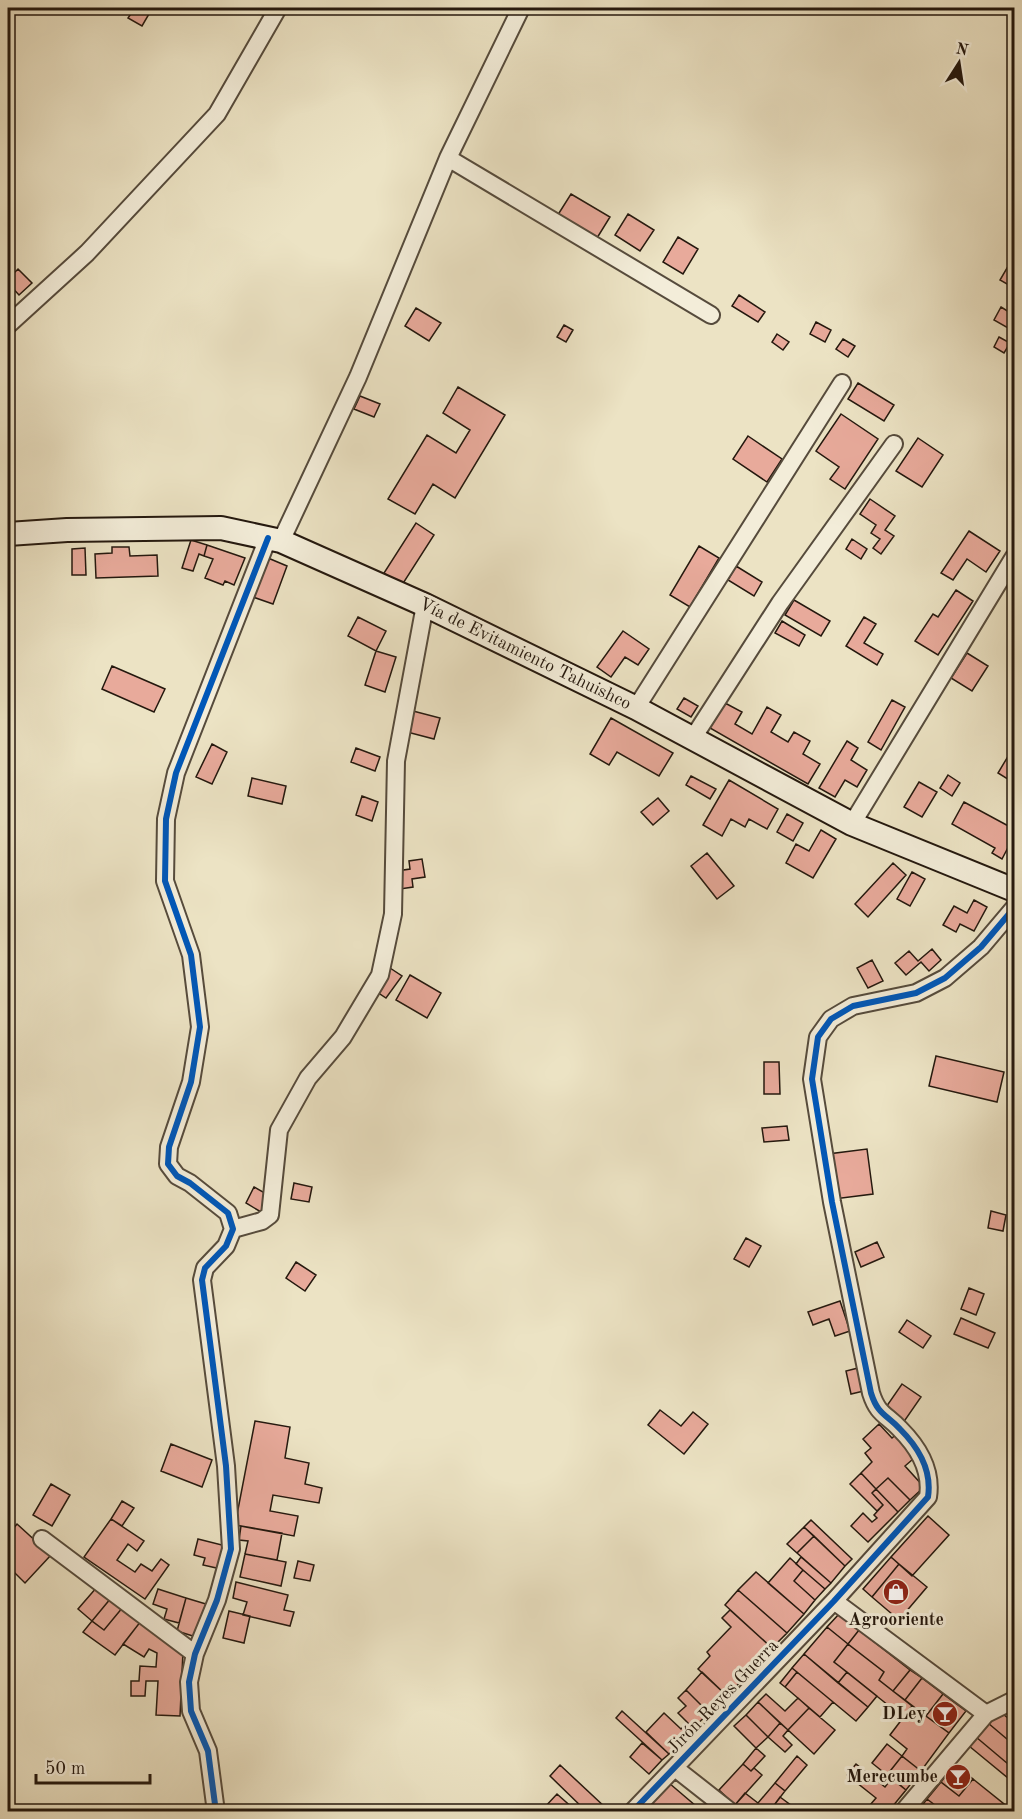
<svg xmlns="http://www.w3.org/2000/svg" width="1022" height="1819" font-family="'Old Standard TT',serif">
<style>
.building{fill:#e8aa9b;stroke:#24180e;stroke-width:1.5}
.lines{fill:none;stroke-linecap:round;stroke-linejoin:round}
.street-casing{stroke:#564b3c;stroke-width:20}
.secondary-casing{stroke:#24180e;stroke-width:26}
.street{stroke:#f3edd9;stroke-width:16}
.secondary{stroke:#f3edd9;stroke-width:22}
.cycleway-casing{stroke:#f3edd9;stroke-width:10}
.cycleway{stroke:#0057b8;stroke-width:6}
.labels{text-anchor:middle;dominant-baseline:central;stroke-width:6;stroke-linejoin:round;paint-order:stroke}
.street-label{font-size:18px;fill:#24180e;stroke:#f3edd9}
.poi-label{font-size:18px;font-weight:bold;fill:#24180e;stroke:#f3edd9;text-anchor:end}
</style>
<rect width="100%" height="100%" fill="#ece3c4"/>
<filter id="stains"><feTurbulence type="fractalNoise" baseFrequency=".00333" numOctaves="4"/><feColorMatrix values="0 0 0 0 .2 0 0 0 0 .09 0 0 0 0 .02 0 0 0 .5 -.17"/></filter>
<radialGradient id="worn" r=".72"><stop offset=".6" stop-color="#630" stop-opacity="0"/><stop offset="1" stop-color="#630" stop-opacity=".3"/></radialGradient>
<path class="building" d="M135,8H139L149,14L142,26L128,18Z
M571,194L610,217L597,238L554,221Z
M628,214L654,230L640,251L615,235Z
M678,237L698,249L683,274L663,262Z
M1007,268L1014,272V288L1000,280Z
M18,269L32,283L19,295L8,283V279Z
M739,295L765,312L758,322L732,306Z
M1001,307L1014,315L1008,328L994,320Z
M416,308L441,323L429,341L405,326Z
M816,322L831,330L825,342L810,334Z
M564,325L573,330L566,342L557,337Z
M777,334L789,342L783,350L772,342Z
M999,337L1010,343L1004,353L994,347Z
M843,339L855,346L848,357L836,349Z
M858,383L894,405L884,421L848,399Z
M458,387L505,415L455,498L433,484L415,514L388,499L427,435L456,453L470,430L443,413Z
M360,396L380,404L374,417L354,409Z
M841,414L878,439L845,489L830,479L839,467L816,451Z
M748,436L782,459L767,482L733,459Z
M918,438L943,455L922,487L896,471Z
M870,499L895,516L885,530L894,536L881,554L873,548L880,539L871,533L876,525L860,514Z
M416,523L434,535L402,585L384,573Z
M969,531L1000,551L986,572L967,559L953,580L941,573Z
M852,539L867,549L861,559L846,549Z
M191,540L207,545L204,556L199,554L193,571L182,568Z
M207,545L245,558L234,585L225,581L223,585L205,578L213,559L204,556Z
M699,546L719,558L690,607L670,595Z
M112,547H129L130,556L157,555L158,576L96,578L95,554L112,553Z
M85,548L86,575H72V549Z
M268,558L287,566L273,604L253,597Z
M736,566L762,582L754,596L728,580Z
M956,590L973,601L938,655L915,641L933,614L938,617Z
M794,600L830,621L821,636L785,615Z
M358,617L386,631L376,651L348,636Z
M864,617L876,624L864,643L883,654L877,665L846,646Z
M782,621L805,635L799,646L775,633Z
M623,631L649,649L638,665L625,657L611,677L597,667Z
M376,651L396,657L385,692L365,685Z
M967,653L988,666L972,691L951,678Z
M112,666L165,689L154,712L102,689Z
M684,698L698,706L691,717L677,709Z
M892,700L905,707L881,750L868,742Z
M725,703L742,712L735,724L752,734L767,707L781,715L771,732L788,742L794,732L810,741L803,754L820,764L808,784L710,728Z
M413,711L440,718L434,739L407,732Z
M611,718L673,753L659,776L617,752L609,765L590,754Z
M847,741L858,748L851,760L867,770L857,787L845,780L835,797L819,788Z
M212,744L227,752L212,784L196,777Z
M356,748L380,757L375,771L351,762Z
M1010,753L1014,756V783L998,773Z
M948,775L960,783L952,796L940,788Z
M691,776L716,789L710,799L686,785Z
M252,778L286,786L282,804L248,796Z
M729,780L778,809L767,829L749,819L745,827L731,819L722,836L703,825Z
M919,782L937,792L922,817L904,807Z
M362,796L378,802L372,821L356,815Z
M658,798L669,811L653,825L641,812Z
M964,802L1014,829V836L1002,859L992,853L995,848L952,824Z
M787,814L803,823L793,841L777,832Z
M821,830L836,839L813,878L786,863L796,844L809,851Z
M707,853L734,886L717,899L691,866Z
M422,859L425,877L412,879L413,887L400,889L397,871L410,869L409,861Z
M893,863L906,875L868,917L855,904Z
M912,872L925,879L910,906L897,899Z
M974,900L987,907L974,931L960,924L956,932L943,925L954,906L967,913Z
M932,949L941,960L929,971L921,962L906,975L895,963L909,951L918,961Z
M872,960L883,981L868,988L857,968Z
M390,968L402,976L386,998L374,990Z
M410,975L441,993L427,1018L396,1000Z
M936,1056L1004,1072L997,1102L929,1086Z
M764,1062H779L780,1094H764Z
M787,1126L789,1140L764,1142L762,1128Z
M867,1149L873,1194L834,1199L828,1154Z
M294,1183L312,1187L309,1202L291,1199Z
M254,1187L270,1196L261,1212L246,1203Z
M991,1211L1006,1215L1003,1231L988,1228Z
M746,1238L761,1246L749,1267L734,1259Z
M877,1242L884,1257L861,1267L855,1252Z
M296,1262L316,1275L305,1291L286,1278Z
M969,1288L984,1294L976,1315L961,1309Z
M840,1301L850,1331L835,1336L829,1319L813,1325L808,1312Z
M961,1318L995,1333L988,1348L954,1334Z
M907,1320L931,1336L923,1348L899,1332Z
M862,1367L868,1390L851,1394L846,1371Z
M902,1384L921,1397L903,1423L884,1410Z
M660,1410L681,1426L693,1412L708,1424L684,1454L648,1425Z
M255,1421L290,1427L285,1458L309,1463L305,1484L322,1488L319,1503L273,1495L270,1511L298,1516L294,1536L235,1525Z
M879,1424L892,1438L900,1431L920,1453L905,1466L924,1487L910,1500L888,1478L876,1489L861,1473L872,1462L865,1453L871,1448L863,1439Z
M171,1444L212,1460L202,1487L161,1471Z
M861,1473L876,1489L872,1493L883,1505L877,1511L850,1484Z
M888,1478L910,1500L898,1512L876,1489Z
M51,1484L70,1495L52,1526L33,1515Z
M876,1489L898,1512L868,1542L851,1526L863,1513L872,1522L877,1518L874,1515L883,1505L872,1493Z
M122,1501L134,1508L122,1526L111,1519Z
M928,1516L949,1535L912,1576L891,1557Z
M111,1519L144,1541L137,1551L128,1544L117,1560L135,1572L141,1564L152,1571L161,1559L169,1565L145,1599L84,1557Z
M811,1520L852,1559L845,1566L804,1527Z
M17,1524L51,1555L25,1583L12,1570L8,1575V1535Z
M241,1526L282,1533L277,1560L245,1554L248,1541L239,1540Z
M804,1527L814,1536L797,1553L787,1544Z
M814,1536L845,1566L831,1583L797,1553Z
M198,1539L226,1546L221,1569L203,1565L205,1558L194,1555Z
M245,1554L286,1562L281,1586L240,1577Z
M801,1557L831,1583L825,1589L796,1564Z
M891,1557L899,1564L872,1597L863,1589Z
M790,1558L803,1570L794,1581L815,1600L804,1614L768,1583Z
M298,1561L314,1565L310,1581L294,1578Z
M899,1564L927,1587L899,1620L872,1597Z
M803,1570L825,1589L815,1600L794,1581Z
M756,1572L804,1614L787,1633L738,1590Z
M236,1582L288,1595L284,1610L294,1612L290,1626L243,1615L247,1602L233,1598Z
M97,1587L111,1598L92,1621L78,1609Z
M158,1589L186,1598L179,1623L164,1619L167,1609L153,1604Z
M738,1590L787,1633L772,1648L725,1605Z
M111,1598L123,1607L104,1630L92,1621Z
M186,1598L206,1604L196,1637L177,1631Z
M123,1607L141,1621L115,1655L83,1632L92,1621L104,1630Z
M730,1610L772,1648L727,1696L698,1669L710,1656L707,1652L731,1627L722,1618Z
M229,1611L250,1616L244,1643L223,1638Z
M839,1614L859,1630L848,1644L827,1627Z
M141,1621L183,1651L180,1716L156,1715L158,1681H146L145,1696H131V1681H139L140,1666L156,1667L157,1653L149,1649L144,1657L123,1644Z
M827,1627L848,1644L834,1662L847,1672L838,1683L804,1654Z
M859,1630L910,1670L893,1691L879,1680L884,1672L848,1644Z
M848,1644L884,1672L879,1680L912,1706L903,1717L834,1662Z
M804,1654L868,1707L856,1721L792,1668Z
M792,1668L797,1672L785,1687L780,1683Z
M910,1670L922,1678L905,1700L893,1691Z
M702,1672L727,1696L709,1713L686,1690Z
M797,1672L833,1702L820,1717L785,1687Z
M847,1672L877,1696L868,1707L838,1683Z
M922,1678L943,1694L926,1716L905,1700Z
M686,1690L709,1713L693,1728L678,1713L686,1706L678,1698Z
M766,1694L785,1711L798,1698L809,1708L788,1730L758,1702Z
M943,1694L966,1711L949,1733L926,1716Z
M758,1702L780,1723L768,1737L746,1715Z
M912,1706L949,1733L921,1771L902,1756L907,1749L890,1735Z
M809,1708L835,1730L814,1754L788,1730Z
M998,1710L1014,1723V1745L988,1723Z
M622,1711L669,1754L662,1760L616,1718Z
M664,1713L681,1729L687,1723L693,1728L669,1754L646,1732Z
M746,1715L768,1737L756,1748L734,1726Z
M780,1723L788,1730L783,1736L792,1745L785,1752L768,1737Z
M988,1723L1014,1745V1769L976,1737Z
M976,1737L1014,1769V1783L969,1746Z
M642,1743L662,1760L649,1774L630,1757Z
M887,1744L902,1756L887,1775L872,1763Z
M756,1748L765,1756L751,1771L743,1764Z
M797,1756L807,1765L785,1791L775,1783Z
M902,1756L921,1771L906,1790L887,1775Z
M743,1764L751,1771L754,1768L762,1775L735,1805L719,1790Z
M856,1764L885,1787L892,1778L906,1790L888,1812H864L876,1798L847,1775Z
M560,1765L607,1809L604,1812H587L550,1776Z
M954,1765L973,1779L959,1796L941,1782Z
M973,1779L1009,1808L1006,1812H944L927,1799L941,1782L959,1796Z
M669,1783L703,1812H643Z
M775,1783L785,1791L769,1812H744L735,1805L745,1793L758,1803Z
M557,1794L575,1810L574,1812H546L543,1809Z
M780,1797L792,1806L788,1812H769Z
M927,1799L944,1812H917Z"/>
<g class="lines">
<g class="street-casing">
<path id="street" d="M448,158L711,315
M8,325L87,253L217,114L278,8
M281,541L358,377L448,158L521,8
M636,708L842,383
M693,738L780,603L894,444
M852,824L1014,557
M233,1229L262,1221L270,1215L279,1130L308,1078L343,1037L380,975L393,914L396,761L425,605
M42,1539L195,1654
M834,1601L986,1714
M675,1768L731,1812
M216,1812L208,1751L191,1711L189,1682L195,1654L217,1600L231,1549L226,1466L202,1280L205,1268L226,1246L233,1229L228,1213L190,1183L177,1176L168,1164L169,1147L191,1082L200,1027L191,955L165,881L166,819L176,773L268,538
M632,1812L834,1601L928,1497C932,1471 919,1448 900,1429C886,1414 878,1415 871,1393L832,1202L812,1079L818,1037L831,1019L853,1006L916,993L945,978L981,947L1014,908
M903,1812L986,1714L1014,1700"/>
</g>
<g class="secondary-casing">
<path id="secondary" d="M8,534L67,530L221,528L281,541L425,605L636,708L852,824L1014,890"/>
</g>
<use href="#street" class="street"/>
<use href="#secondary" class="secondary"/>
<g class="cycleway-casing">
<path id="cycleway" d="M216,1812L208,1751L191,1711L189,1682L195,1654L217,1600L231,1549L226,1466L202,1280L205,1268L226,1246L233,1229L228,1213L190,1183L177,1176L168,1164L169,1147L191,1082L200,1027L191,955L165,881L166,819L176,773L268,538
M632,1812L834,1601L928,1497C932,1471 919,1448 900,1429C886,1414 878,1415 871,1393L832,1202L812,1079L818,1037L831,1019L853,1006L916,993L945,978L981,947L1014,908"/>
</g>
<use href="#cycleway" class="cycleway"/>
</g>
<defs>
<g id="shop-disc" transform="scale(1.35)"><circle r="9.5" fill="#8f2418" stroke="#f3edd9"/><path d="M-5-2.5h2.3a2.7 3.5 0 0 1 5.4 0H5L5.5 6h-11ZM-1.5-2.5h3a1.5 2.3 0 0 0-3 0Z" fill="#fff"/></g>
<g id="bar-disc" transform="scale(1.35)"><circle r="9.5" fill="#8f2418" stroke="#f3edd9"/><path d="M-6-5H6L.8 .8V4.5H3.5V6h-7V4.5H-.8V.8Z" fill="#fff"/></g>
</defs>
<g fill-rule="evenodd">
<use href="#shop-disc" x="896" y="1592"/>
<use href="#bar-disc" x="945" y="1714"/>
<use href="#bar-disc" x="958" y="1777"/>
</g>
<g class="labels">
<g class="street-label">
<text transform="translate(525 654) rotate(26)">Vía de Evitamiento Tahuishco</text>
<text transform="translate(723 1697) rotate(-46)">Jirón Reyes Guerra</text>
</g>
<g class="poi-label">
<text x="896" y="1620" text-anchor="middle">Agrooriente</text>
<text x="926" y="1714">DLey</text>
<text x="938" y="1777">Merecumbe</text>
</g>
</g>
<rect width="1022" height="1819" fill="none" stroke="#ece3c4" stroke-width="30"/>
<rect x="9" y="9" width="1004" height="1801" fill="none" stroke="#24180e" stroke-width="3"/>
<rect x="15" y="15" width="992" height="1789" fill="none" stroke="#24180e" stroke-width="1.5"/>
<g transform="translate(959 63) rotate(12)" stroke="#f3edd9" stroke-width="4.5" paint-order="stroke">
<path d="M0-4.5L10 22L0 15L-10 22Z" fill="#24180e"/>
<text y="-9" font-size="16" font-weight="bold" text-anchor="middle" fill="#24180e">N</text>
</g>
<path d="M36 1774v9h114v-9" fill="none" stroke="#24180e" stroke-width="3"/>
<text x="45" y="1774" font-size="18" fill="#24180e" stroke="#f3edd9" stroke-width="4.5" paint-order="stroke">50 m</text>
<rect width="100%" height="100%" filter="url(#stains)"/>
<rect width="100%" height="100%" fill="url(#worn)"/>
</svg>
